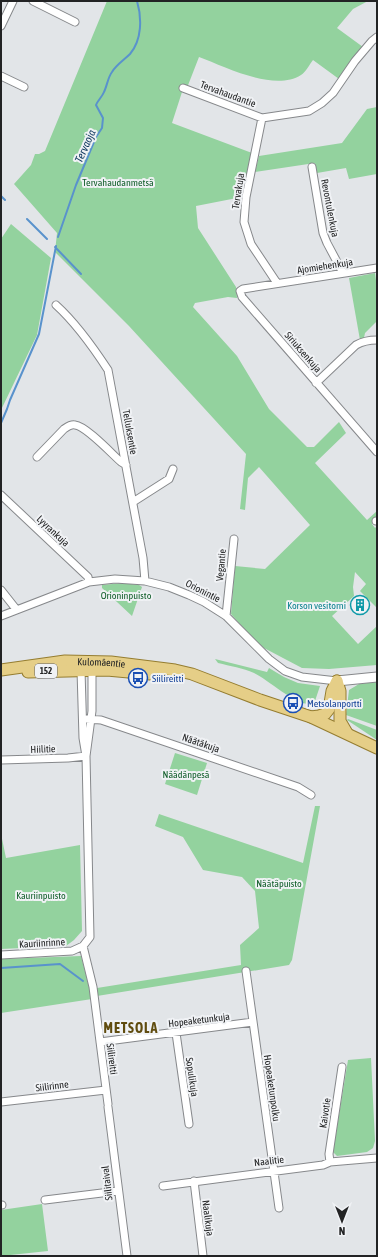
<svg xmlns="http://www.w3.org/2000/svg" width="378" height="1257" font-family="'Asap Condensed',sans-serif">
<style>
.green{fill:#93d29e}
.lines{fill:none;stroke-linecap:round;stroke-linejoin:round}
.stream{stroke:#5992cc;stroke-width:2}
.street-casing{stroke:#86888b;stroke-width:9}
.secondary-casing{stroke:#86888b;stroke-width:11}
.primary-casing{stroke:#957d30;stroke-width:13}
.street{stroke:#fff;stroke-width:7}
.secondary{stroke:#fff;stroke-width:9}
.primary{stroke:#e5ce87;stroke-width:11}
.labels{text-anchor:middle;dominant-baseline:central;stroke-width:4;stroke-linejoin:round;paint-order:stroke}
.shield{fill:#f0f2f5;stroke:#606163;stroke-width:1}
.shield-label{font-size:9px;font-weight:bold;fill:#222324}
.street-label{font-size:10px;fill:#222324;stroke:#f0f2f5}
.park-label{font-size:10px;fill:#14602d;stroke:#f0f2f5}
.culture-label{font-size:10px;fill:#0d838f;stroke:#f0f2f5;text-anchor:end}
.transit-label{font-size:10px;fill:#164399;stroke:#f0f2f5;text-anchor:start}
.water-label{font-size:11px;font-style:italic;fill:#0b365c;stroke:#f0f2f5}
.district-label{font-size:14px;font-weight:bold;letter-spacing:1px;fill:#604c0f;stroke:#f0f2f5}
</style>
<rect width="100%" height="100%" fill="#e2e5e8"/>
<path class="green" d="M107,1H368L353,9L337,28L363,47L339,79L313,60C309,65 306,72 301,75C274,92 226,67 199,57L185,93L182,92L172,123L252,153L242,197L196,206L198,228L236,287L237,298L228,297L195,303L193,307L237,356L269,409L307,447H314L339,422L346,433L315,463L367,520L377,511V517L372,524L375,528L377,526V608L360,591L366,584L355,572L353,587L354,596L332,616L358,644L377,626V665L329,669L302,668L264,648L255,641L231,614L235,566L265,569L310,525L259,467L248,478L245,510L240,509L246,454L129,326L55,252L57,233L14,184L31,165L35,154H39L45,151Z
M377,107V174L349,179L346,168L317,173L315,163L255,172L259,156L342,143L367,109Z
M11,224L51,258L37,335L1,410V239Z
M375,273L377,288V321L365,333L364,338L360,340L349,278Z
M123,583L139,585L142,587L132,616L102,588V585Z
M215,659L267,672L269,668L284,677L298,683L320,686L314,704C298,708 269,680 254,673C243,668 230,666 218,663Z
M377,682V726L346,715L349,690L359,684Z
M348,719L377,730V740L347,720Z
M175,753L207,763L197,795L165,784Z
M315,806H320L292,960L289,965L97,996V988L241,965L240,945L259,928L255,891L242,877L203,870L183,837L155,826L159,814L303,863Z
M1,834L6,858L80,845L82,931L74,940L66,946L1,949Z
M81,956L92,999L1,1013V959Z
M371,1058L375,1141L373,1148L367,1152L337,1156L333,1152L348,1060Z
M42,1204L48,1251L1,1256V1210Z"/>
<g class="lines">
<path class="stream" d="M1,196L5,200
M27,219L47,239
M58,237L76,185L96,137L102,128L103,118L96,105C98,100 102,97 104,92C107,86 108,77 112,72C116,65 124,60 130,54C142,40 142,18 137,1
M55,247L81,274
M1,423L7,409L10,400L39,334L56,246
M1,968L60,964L83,981"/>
<g class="street-casing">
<path id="street" d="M33,1L75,22
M1,26L13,1
M1,76L24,87
M183,88L262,118L309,111L322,103L333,93L355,61L372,41L377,37
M262,118L246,197L244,222L251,244L277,283
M312,167L323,233L327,243L343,273
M377,268L243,289L240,291L242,297L377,452
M56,305C77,324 93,347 108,370L143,558L145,581
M316,383L356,345C363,341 368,340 377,340
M37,457L64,429C67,427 71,424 75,425C86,426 112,454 121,462L126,465
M1,495L88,577L89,582
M133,502L169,479L173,469
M376,521H377
M1,590L16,609
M1,616L89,582L115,579L145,581L169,587L189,595L204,602L226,616L269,659L285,671L302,677L337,681
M226,616L234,539
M83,667L81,670L83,738L86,756
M87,719L101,720L298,787L311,795
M1,760L68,758L86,756
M83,946L93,987L108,1104
M1,955L72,951L83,946L90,937L86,756L92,711V670L90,668
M246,971L279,1208
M176,1033L189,1124
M100,1042L253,1022
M1,1102L106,1090
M108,1107L127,1256
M330,1162L329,1154L342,1067
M194,1181L203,1256
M163,1186L323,1165L330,1162L377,1158
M45,1200L118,1191
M1,1205H2"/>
</g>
<g class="secondary-casing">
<path id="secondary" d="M337,681L377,677"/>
</g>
<g class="primary-casing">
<g id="primary">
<path id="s1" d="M1,670L65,661L111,662L175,670L192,674L260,700L311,717L377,748"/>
<path d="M28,672L107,670L161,675"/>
<path d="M337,681L340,691V721L347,733"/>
<path d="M311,717L319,716L325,714L329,709L332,691L337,681"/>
</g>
</g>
<use href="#street" class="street"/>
<use href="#secondary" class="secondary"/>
<use href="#primary" class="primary"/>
</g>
<defs>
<g id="building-ring" transform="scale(1)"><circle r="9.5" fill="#f0f2f5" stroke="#0f9aa8" stroke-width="1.5"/><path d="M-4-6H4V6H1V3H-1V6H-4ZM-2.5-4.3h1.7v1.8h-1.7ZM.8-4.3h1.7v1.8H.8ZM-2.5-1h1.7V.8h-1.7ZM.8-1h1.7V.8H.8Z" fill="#0f9aa8"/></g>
<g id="bus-ring" transform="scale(1)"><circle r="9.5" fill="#f0f2f5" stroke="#1a4fb4" stroke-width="1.5"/><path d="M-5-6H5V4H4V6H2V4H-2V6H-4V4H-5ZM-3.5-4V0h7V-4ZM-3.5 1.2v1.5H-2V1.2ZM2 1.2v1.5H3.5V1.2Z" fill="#1a4fb4"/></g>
</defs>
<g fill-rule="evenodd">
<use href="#building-ring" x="360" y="605"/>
<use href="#bus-ring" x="138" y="678"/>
<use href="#bus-ring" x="293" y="703"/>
</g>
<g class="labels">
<rect class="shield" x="35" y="664" width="22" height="14" rx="3"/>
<g class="shield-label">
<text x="46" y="671">152</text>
</g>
<g class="street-label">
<text transform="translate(228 94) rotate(20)">Tervahaudantie</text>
<text transform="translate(238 191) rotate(-81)">Tervakuja</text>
<text transform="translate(330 208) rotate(79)">Revontulenkuja</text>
<text transform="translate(325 266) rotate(-9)">Ajomiehenkuja</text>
<text transform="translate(303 352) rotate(49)">Siriuksenkuja</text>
<text transform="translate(130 432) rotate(80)">Telluksentie</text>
<text transform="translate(53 531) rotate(43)">Lyyrankuja</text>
<text transform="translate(221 565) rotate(-85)">Vegantie</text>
<text transform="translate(203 591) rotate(27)">Orionintie</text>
<text stroke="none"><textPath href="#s1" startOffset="101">Kulomäentie</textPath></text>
<text transform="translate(201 743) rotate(19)">Näätäkuja</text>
<text transform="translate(43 749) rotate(-2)">Hiilitie</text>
<text transform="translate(42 943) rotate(-3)">Kauriinrinne</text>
<text transform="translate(199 1020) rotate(-7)">Hopeaketunkuja</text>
<text transform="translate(112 1059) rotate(83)">Siilireitti</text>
<text transform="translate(192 1077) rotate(82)">Sopulikuja</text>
<text transform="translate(52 1086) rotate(-7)">Siilirinne</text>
<text transform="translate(272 1088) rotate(82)">Hopeaketunpolku</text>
<text transform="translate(325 1113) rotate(-82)">Kaivotie</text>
<text transform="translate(269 1161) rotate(-7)">Naalitie</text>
<text transform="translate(107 1183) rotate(-97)">Siilitaival</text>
<text transform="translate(208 1218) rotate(83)">Naalikuja</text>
</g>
<g class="park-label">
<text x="118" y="182">Tervahaudanmetsä</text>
<text x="126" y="595">Orioninpuisto</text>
<text x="186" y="774">Näädänpesä</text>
<text x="279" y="883">Näätäpuisto</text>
<text x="41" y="895">Kauriinpuisto</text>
</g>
<g class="culture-label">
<text x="346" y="605">Korson vesitorni</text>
</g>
<g class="transit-label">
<text x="152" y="678">Siilireitti</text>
<text x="307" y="703">Metsolanportti</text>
</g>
<g class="water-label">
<text transform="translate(85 146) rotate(-66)">Tervaoja</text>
</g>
<g class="district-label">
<text x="131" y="1028">METSOLA</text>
</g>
</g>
<rect width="378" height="1257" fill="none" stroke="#222324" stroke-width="4"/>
<g transform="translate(342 1221) rotate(180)" stroke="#f0f2f5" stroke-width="3" paint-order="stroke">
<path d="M0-3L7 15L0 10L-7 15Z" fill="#222324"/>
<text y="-6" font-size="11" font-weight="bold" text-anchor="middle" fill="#222324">N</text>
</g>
</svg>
